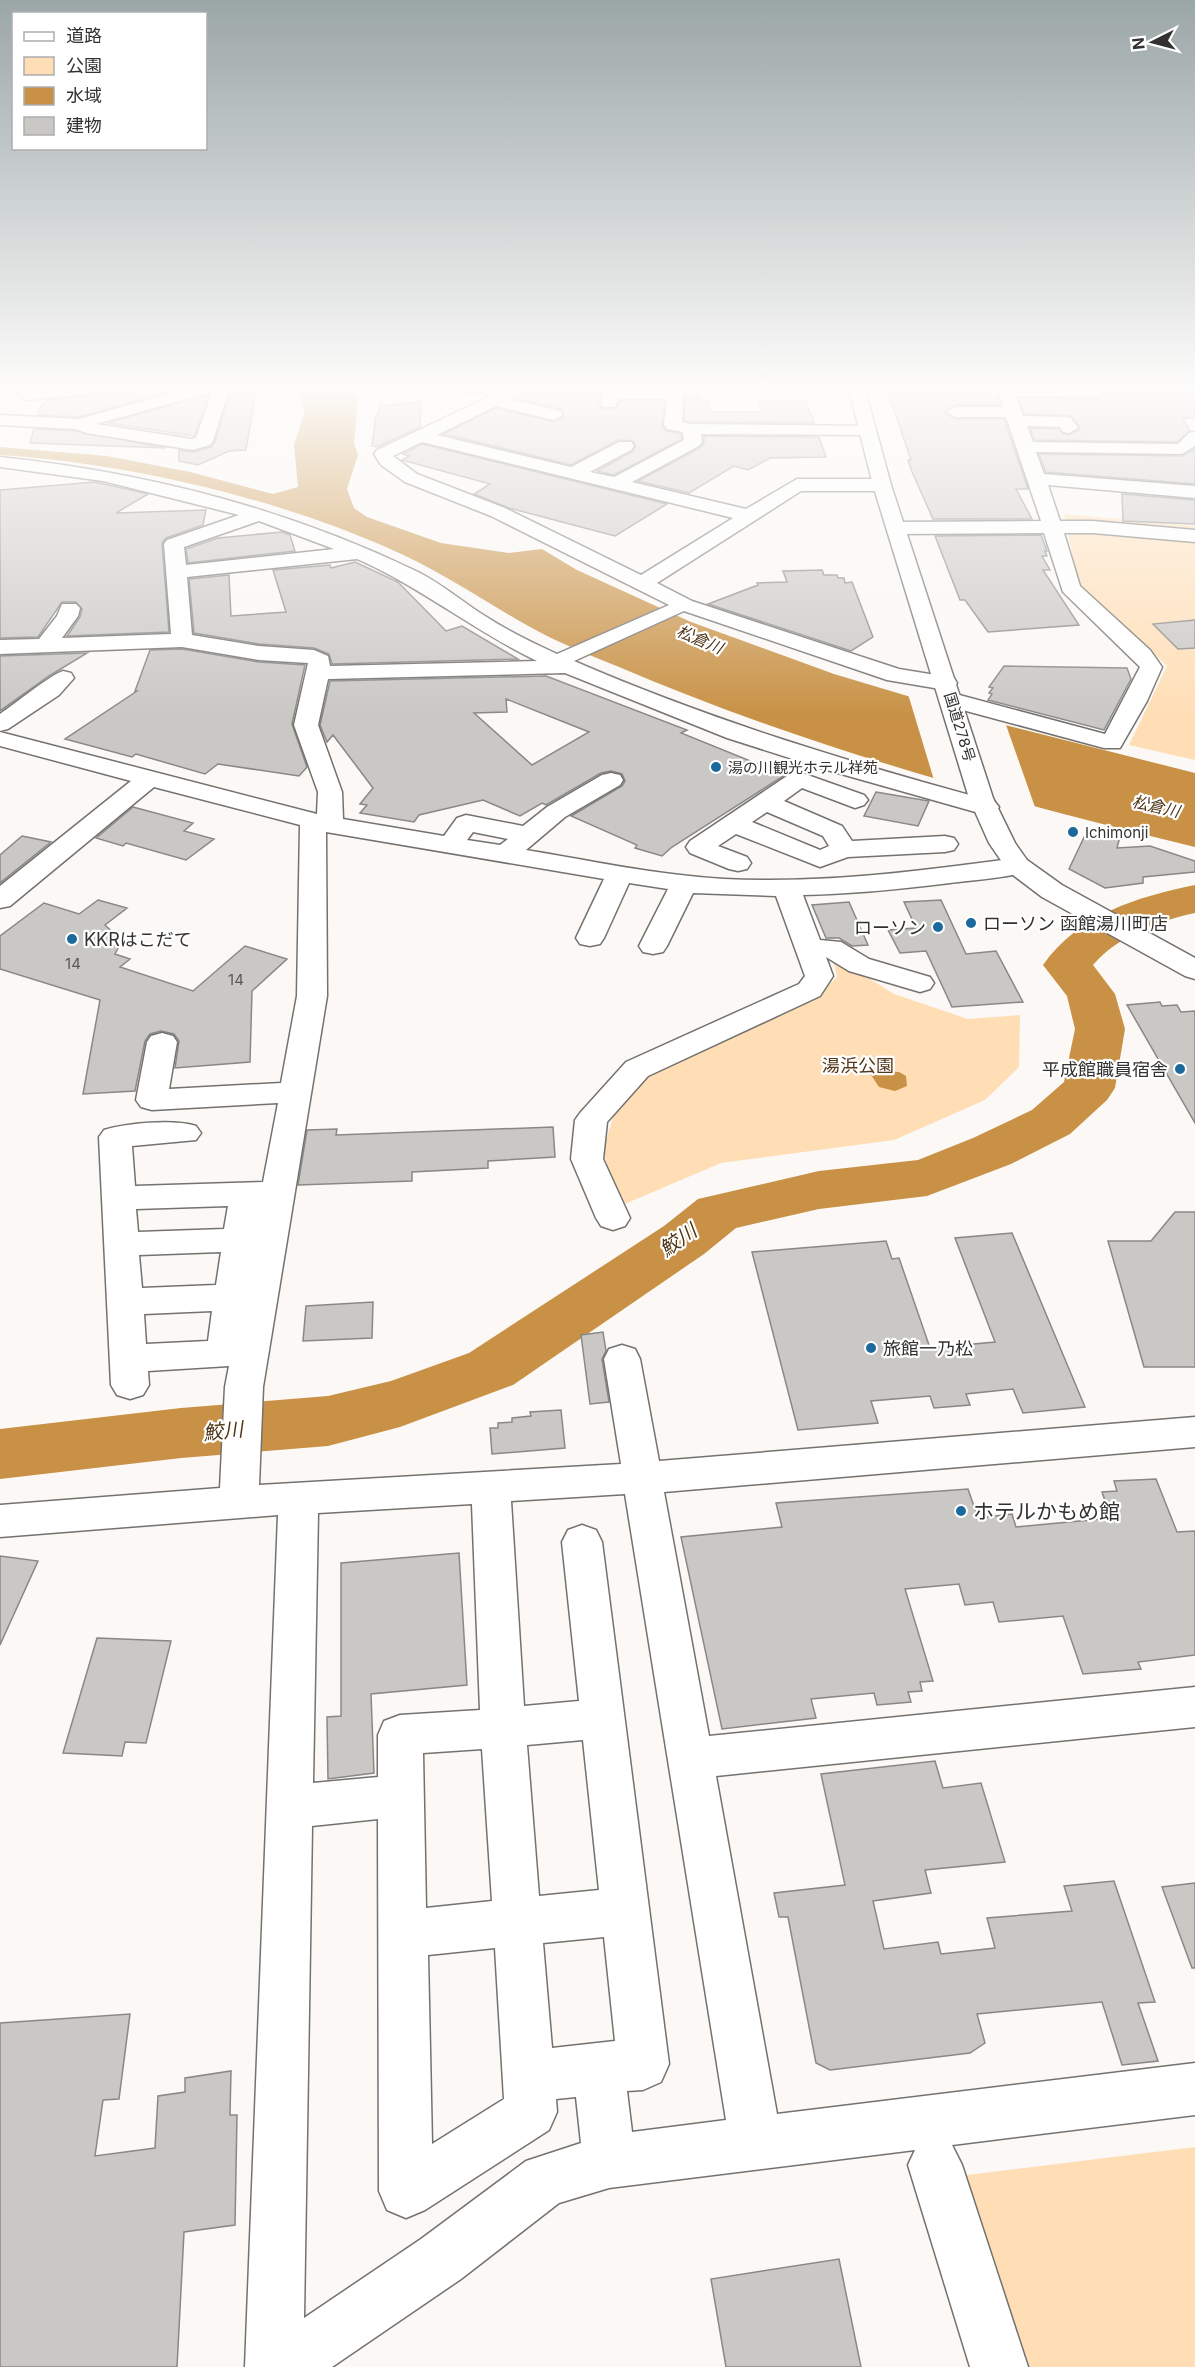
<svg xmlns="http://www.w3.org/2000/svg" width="1195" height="2367" font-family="Inter,'Noto Sans JP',sans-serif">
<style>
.green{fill:#ffdeb6}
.water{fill:#c89145}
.pier{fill:#fbf8f6}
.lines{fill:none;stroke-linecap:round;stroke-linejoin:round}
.river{fill:#c89145;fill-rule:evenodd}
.building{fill:#cac8c5;stroke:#8a8886;stroke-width:1.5;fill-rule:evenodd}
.minor-casing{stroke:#74726f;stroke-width:3}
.highway-casing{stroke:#74726f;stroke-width:3}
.minor{fill:#fff;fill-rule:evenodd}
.highway{fill:#fff;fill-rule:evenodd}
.poi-dot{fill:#1c699c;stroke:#fff;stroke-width:2}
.labels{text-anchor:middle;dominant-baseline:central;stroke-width:4.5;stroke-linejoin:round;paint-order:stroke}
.far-street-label{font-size:15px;fill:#333231;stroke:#fff}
.far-poi-label{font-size:15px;fill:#333231;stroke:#fff;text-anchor:start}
.number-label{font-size:15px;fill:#595856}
.far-water-label{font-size:16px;font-style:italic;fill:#4e3616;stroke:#fff}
.poi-label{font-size:18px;fill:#333231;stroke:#fff;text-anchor:start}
.park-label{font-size:18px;fill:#513919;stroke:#fff}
.water-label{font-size:20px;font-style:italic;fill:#4e3616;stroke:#fff}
.near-poi-label{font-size:21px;fill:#333231;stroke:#fff;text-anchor:start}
</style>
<rect width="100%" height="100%" fill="#fbf8f6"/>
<path class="green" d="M1064,514L1195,526V760L1129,745L1167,666L1079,586Z
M832,955L894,994L968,1019L1020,1015L1019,1067L985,1100L894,1140L721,1163L620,1206L603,1151L616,1107L653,1071L817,996L837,977Z
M1195,2147V2367H1021L959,2176Z"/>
<path class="water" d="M295,386H353L358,399L354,444L358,455L347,489L354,508L367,517L441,543L509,553L542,549L577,570L691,622L834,674L1001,724L1195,773V847C1000,800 804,746 619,667C596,658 572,648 549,637C494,609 445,572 388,548C273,497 125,463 0,455V447L107,456L190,472L273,494L298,487L294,445L305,411Z
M857,1060L882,1071L899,1072L906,1076L907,1086L895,1091L879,1087L867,1069L852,1061Z"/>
<path class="pier" d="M908,694L1005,722L1036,810L934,780Z"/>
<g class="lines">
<path class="river" d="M1195,885V913C1158,921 1118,936 1093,965L1115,994L1125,1029L1115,1088L1107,1100L1070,1134L1011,1164L927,1196L819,1209L736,1228L704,1254L513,1385L400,1427L328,1446L181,1458L0,1479V1429L181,1408L328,1396L391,1381L469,1353L664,1226L698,1199L819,1171L918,1160L973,1138L1032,1110L1064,1082L1075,1029L1067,996L1043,965C1079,914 1137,897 1195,885Z"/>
</g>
<path class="building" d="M99,386H189L79,417L38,415L40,408L47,400L89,396L96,393Z
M230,386H257L246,450L229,451L198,465L179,461V450L194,452L211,447L215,442L231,390Z
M541,386H666L611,387L601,394L599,404L603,409H615L620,401H664L662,426L667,431L681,434L682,439L614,475L597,471L632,452L636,446L633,441L618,440L571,465L444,434L496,408L553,422L564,417L561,409L515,398Z
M886,386H994L1000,405H955L945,413L955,419H1004L1028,489H1016L1032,519H933L912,472L908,460H911Z
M1099,386H1174L1195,389V418H1183L1190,431L1177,442L1035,440L1030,428L1059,429L1063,434L1069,435L1079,430L1080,427L1071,416L1025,414L1019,398L1097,399L1107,393Z
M208,395L194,436L107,423Z
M686,396H699L700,401H707L710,412H763L759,401H806L814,423L691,422L684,420Z
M421,402L420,427L377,447L372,446L376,415L378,414L379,406Z
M34,429L76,431L166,448L30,443Z
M704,436L819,437L826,457L770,458L748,470L734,466L689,493L638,481L700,448L704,443Z
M422,444L667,504L615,536L509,508L474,494L490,484L402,460L410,456L403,454Z
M1195,449V484L1046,472L1039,454L1182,456Z
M95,482L148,494L116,513L206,510L203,525L166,538L162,543L169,632L67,636L80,617L82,609L76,602H62L38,637L0,638V490Z
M1122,494L1195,500V524L1123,521Z
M282,532L290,535L295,551L188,563L186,549L218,538Z
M1041,535L1047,551H1045L1047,556H1042L1050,570H1043L1079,625L988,632L965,600H960L935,536Z
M355,562L398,582L446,631L462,626L518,659L332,664L329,654L314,648L259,644L194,633L189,579L229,575L231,616L286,612L273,570L330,565L331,568Z
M822,570L824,575H837L838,578H844L845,583L852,582L873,637L851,651L708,604L758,585L757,583L787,582L783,571Z
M1195,620V648L1178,649L1153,624Z
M182,649L259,662L305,665L292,724L307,767L299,776L218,764L205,774L136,754L132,757L65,739L137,691H135L150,650Z
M87,653L49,676L0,711V656Z
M1004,666L1127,668L1131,679L1104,730L988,700L992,694L989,693L993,688L989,687Z
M546,676L687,730L681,733L785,775L672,847L662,856L635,848L637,845L571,816L622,786L625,781L622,774L611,771L601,773L546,805L542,803L520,816L483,800L419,815L414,822L360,813L367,805L360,804L373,788L333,735L327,742L320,725L330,681ZM506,699L589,732L532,765L474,713L507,712Z
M876,792L929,801L918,826L864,816Z
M133,807L193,823L184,831L214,839L186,860L126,843L123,846L96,838Z
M1087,831L1120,836L1117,848L1150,846L1195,861V872L1143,877V883L1105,888L1069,869Z
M22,836L51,842L0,883V855Z
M98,900L127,908L105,925L122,941L115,954L130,959L120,967L193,991L245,946L287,959L252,991L250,1062L175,1068L179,1041L174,1034L161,1031L150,1034L145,1041L135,1091L83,1094L100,1000L0,969V936L44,903L79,914Z
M941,900L966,954L996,951L1023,1002L952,1007L926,951L900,953L888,930L916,928L904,902Z
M849,902L868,945L852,946L839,938H826L812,905Z
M1160,1002L1162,1006L1177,1005L1181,1012L1195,1011V1123L1127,1005Z
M553,1127L555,1157L488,1161V1168L412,1172V1181L298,1185L307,1130L337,1129L336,1135Z
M1175,1212H1195V1367H1144L1108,1241H1151Z
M1012,1233L1085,1407L1023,1413L1013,1389L966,1394L970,1405L934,1408L930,1396L871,1401L878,1423L798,1430L752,1252L886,1241L892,1259L899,1258L930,1348L995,1342L955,1238Z
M373,1302L372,1338L303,1341L306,1306Z
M603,1332L606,1351L602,1359L609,1402L590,1404L581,1335Z
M561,1410L565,1448L492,1454L490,1428H498V1423L512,1422V1418L531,1416L530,1412Z
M1156,1479L1177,1532L1195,1531V1655L1138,1662L1141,1669L1083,1674L1063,1616L999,1622L993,1602L965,1605L959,1584L905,1589L933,1681L920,1682L922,1691L908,1692L911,1702L877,1705L874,1693L811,1699L816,1718L722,1729L681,1537L782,1527L776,1503L968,1489L978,1518L1012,1514L1016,1527L1111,1518L1102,1492L1117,1491L1114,1481Z
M459,1553L467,1685L371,1694L374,1773L328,1779L327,1717L341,1716V1563Z
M0,1556L38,1561L0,1645Z
M97,1638L171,1641L146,1743L125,1742L122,1756L63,1753Z
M935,1761L943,1788L981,1783L1005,1862L925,1870L931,1893L873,1901L884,1949L938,1942L941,1954L995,1948L987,1918L1072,1911L1064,1886L1114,1881L1155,2002L1138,2003L1158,2061L1122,2065L1102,2002L977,2014L985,2043L970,2053L830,2070L816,2063L788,1917H779L774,1893L845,1885L821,1774Z
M1195,1883V1968H1192L1162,1887Z
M130,2014L119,2099L103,2100L95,2156L155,2148L158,2096L185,2092V2078L231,2071L230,2115H237L235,2225L184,2232L177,2367H0V2023Z
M839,2259L861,2367H726L711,2279Z"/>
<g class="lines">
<g class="minor-casing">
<path id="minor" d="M20,386H36L35,389L97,386L94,392L88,394L29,400L23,399L18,392Z
M197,386H227L229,389L213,441L210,445L193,450L86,433L76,429L0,425V415L79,419ZM212,392L196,438L192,439L96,424Z
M447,386H532L509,399L560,411L563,415L554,420L496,406L437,435L571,467L619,442H631L634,446L631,450L590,472L614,477L684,440L683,432L667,429L664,425L667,399H618L615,407H603L601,403L603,394L611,389H668V386H684L682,422L691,424L873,426L876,430L873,434L867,435L701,434L702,442L699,446L632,482L746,509L797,479H882L891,485L882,491H801L657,583L692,601L899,669L954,678L957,683L954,688L946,690L887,680L684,611L574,661C710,720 851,763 995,802L999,807L995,812L986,815L827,770L727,738L565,673L328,679L318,725L342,792L343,819L444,836L457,818L466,815L523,826L547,807L602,775L611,773L620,775L623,780L620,785L565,817L526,850C592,861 657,875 724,879C822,884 921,871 1018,858L1027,860L1031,866L1027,872C1002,878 976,880 950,883C901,889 852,894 803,895L820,940L841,942L869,959L930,977L934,983L930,989L920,992L849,971L826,957L833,976L820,996L648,1076L607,1122L603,1159L630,1218L625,1226L613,1230L601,1226L596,1218L571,1159L575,1120L580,1113L626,1062L799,984L805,976L776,896L693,893L667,946L663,952L653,954L643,952L639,946L668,889L629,883L604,938L600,944L590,946L580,944L576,938L604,879L326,832L327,996L263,1387L259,1485L621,1464L604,1359L609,1349L622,1345L635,1349L640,1359L659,1461L1195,1417V1447L664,1492L709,1736L1195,1687V1727L716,1776L777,2114L1195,2063V2115L952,2145L962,2165L1028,2367H970L908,2165L915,2150L609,2188L559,2203L461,2279L332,2367H245L278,1515L0,1537V1505L220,1488L225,1387L229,1366L148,1371L149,1385L143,1395L130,1399L117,1395L111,1385L99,1137L104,1130C127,1123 173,1119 196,1126L201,1133L196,1140L132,1146L135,1186L263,1182L278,1103L152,1110L141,1107L136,1100L147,1042L151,1036L162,1033L173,1036L177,1042L169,1089L281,1083L297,996L300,825L154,787L10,906L0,908V886L131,781L0,746V732L317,814L318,792L294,725L308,663L259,660L182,647L0,654V640L39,639L57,616L62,604H76L80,608L78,616L62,638L171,634L164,544L167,540L239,515L103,481L0,467V457C144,472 285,508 416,571C441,583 461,601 485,616C508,631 533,643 557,654L669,605L491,516L405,482L381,465L374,454L377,450L495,394L455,391ZM422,442L733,518L641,575L505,508L417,474L393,456ZM259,521L334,549L186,565L184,547ZM357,559C421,587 474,631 537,661L330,666L328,656L314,650L259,646L192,635L187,577ZM473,832L508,839L500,845L467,840ZM228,1206L224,1229L138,1232L136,1209ZM221,1252L216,1285L142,1288L139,1255ZM212,1311L208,1341L146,1344L144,1314ZM625,1494L726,2120L632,2132L627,2091L643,2090L661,2082L669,2064L602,1542L596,1530L582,1525L568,1530L562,1542L579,1701L524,1706L511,1501ZM472,1504L480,1710L400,1715L384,1721L378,1735V1777L313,1783L318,1513ZM583,1740L599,1890L539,1896L527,1745ZM482,1749L492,1901L426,1908L423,1753ZM378,1819L379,2191L387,2210L406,2218L425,2210L549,2130L557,2112L556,2099L576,2097L581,2143L526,2161L421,2239L304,2318L312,1826ZM604,1937L615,2041L552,2048L543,1943ZM495,1948L504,2099L432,2144L428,1955Z
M996,386L1097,387L1105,392L1097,397L1016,396L1023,416L1065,417L1071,418L1078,428L1069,433L1063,432L1060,427L1027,426L1033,442L1178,444L1189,433L1195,432V446L1182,454L1036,452L1044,474L1195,486V498L1048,485L1060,521H1093L1195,530V542L1093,533H1064L1080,586L1150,650L1162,667L1147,701L1120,748H1104L944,705L941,700L944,695L952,693L1105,734L1140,667L1063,592L1044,533L897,534L887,528L897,522L1041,521L1006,417H955L947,412L955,407H1003Z
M63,671L71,673L74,678L59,695L8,729L0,731V714C13,705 52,674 63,671Z
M799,772L864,795L868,800L864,805L855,808L802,788L784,801L842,826L852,841L945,836L954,838L958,844L954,850L945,852L848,857L820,867L736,834L718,846L747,857L751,863L747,869L738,871L729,869L690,853L686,847L690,841L790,774ZM767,812L823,836L829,846L820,850L752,822Z"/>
</g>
<g class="highway-casing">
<path id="highway" d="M848,386H864L891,485L993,798L1015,843L1027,860L1062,885L1195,958V979L1185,976L1042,897L1009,872L989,843L969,798L873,485Z"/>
</g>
<use href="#minor" class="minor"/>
<use href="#highway" class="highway"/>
</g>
<linearGradient id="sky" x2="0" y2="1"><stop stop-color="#9ba6a7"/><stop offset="0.54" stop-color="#fdfcfb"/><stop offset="1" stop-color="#fdfcfb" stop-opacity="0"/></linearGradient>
<rect width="1195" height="717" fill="url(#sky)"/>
<g class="poi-dot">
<circle cx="716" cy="767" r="6"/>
<circle cx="1073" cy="832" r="6"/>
<circle cx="971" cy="923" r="6"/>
<circle cx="938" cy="927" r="6"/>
<circle cx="72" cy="939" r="6"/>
<circle cx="1180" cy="1069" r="6"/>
<circle cx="871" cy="1348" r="6"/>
<circle cx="961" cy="1511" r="6"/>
</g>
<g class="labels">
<g class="far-street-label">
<text transform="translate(960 727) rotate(73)">国道278号</text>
</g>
<g class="far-poi-label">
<text x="728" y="767">湯の川観光ホテル祥苑</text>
<text x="1085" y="832">Ichimonji</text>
</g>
<g class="number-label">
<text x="73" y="963">14</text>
<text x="236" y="979">14</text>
</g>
<g class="far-water-label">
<text transform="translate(700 639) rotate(23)">松倉川</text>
<text transform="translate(1156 806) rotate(13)">松倉川</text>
</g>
<g class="poi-label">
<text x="983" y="923">ローソン 函館湯川町店</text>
<text x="926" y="927" text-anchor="end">ローソン</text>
<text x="84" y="939">KKRはこだて</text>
<text x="1168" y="1069" text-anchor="end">平成館職員宿舎</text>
<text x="883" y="1348">旅館一乃松</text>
</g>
<g class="park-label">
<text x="858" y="1065">湯浜公園</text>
</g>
<g class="water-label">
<text transform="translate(678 1240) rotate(-35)">鮫川</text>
<text transform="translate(223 1431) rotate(-6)">鮫川</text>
</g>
<g class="near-poi-label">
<text x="973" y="1511">ホテルかもめ館</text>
</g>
</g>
<rect x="12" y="12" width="195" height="138" fill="#ffffff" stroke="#adadad" stroke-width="1.5"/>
<rect x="24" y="32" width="30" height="9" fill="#ffffff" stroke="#adadad" stroke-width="1.5"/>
<text x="66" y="42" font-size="18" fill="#333231">道路</text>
<rect x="24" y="57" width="30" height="18" fill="#ffdeb6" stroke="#adadad" stroke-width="1.5"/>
<text x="66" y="72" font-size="18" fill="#333231">公園</text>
<rect x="24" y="87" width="30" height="18" fill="#c89145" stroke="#adadad" stroke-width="1.5"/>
<text x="66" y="102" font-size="18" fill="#333231">水域</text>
<rect x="24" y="117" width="30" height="18" fill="#cac8c5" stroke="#adadad" stroke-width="1.5"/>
<text x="66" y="132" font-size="18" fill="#333231">建物</text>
<g transform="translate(1153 42) rotate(264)" stroke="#ffffff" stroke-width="4.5" paint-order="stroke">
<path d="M0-4.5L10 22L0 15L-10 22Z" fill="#333231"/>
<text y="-9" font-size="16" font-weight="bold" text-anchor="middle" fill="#333231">N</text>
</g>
</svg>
